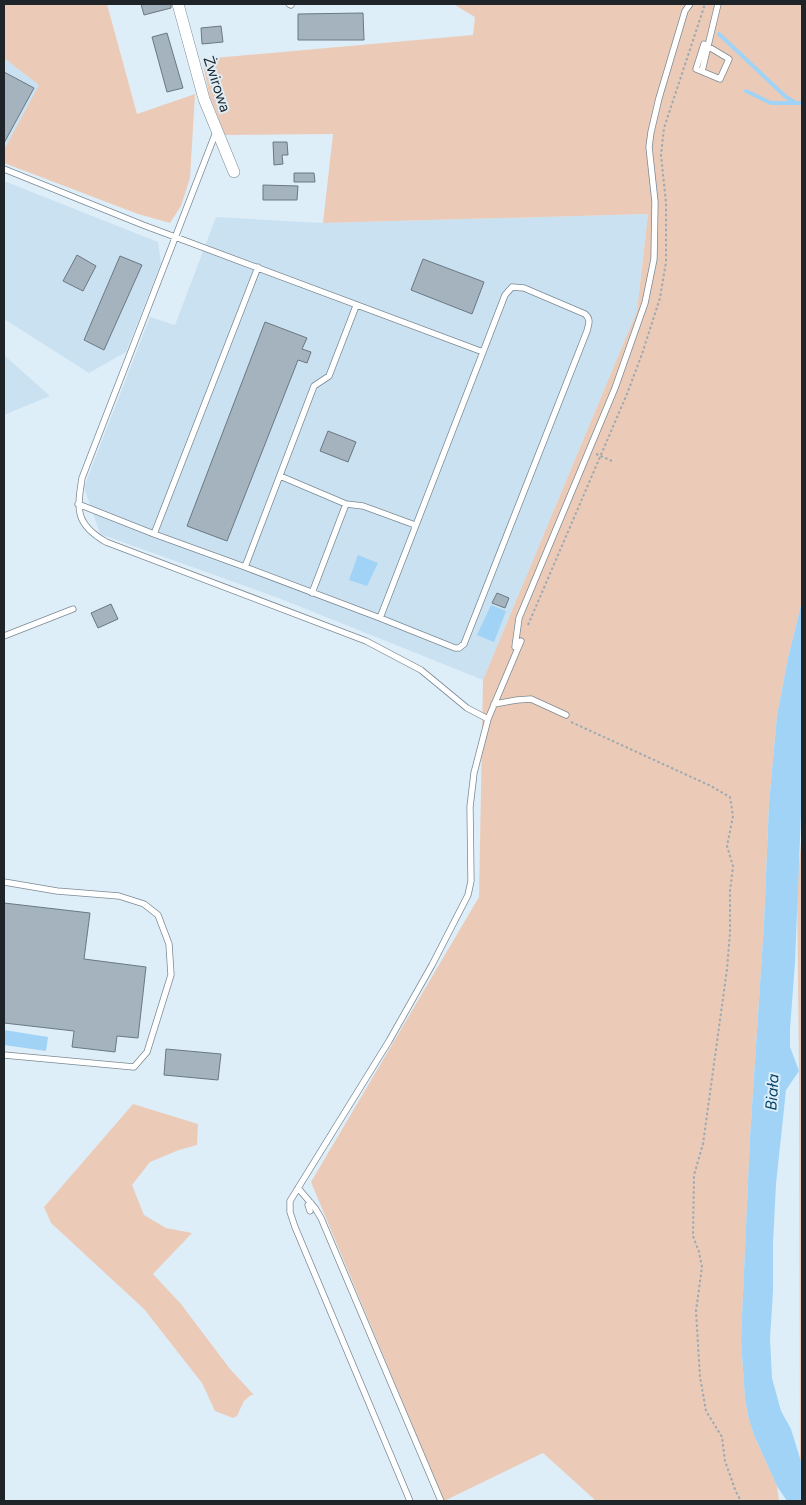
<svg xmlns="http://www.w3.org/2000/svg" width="806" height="1505" font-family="Figtree,sans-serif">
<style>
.built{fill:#cae1f1}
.green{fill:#ebcbb7}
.water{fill:#a0d3f6}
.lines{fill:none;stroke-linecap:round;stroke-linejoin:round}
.stream{stroke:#a0d3f6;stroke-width:4}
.building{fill:#a4b3bd;stroke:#6a7882}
.service-casing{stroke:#7b8993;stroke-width:7}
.minor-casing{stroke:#7b8993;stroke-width:12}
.path{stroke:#9da9b2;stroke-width:2;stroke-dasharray:2.5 2.5;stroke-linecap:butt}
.service{stroke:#fff;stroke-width:5.5}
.minor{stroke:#fff;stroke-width:11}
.labels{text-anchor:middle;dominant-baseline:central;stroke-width:4;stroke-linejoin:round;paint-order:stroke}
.street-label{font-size:15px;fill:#1e2428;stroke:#deeef9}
.water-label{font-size:16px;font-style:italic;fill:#054668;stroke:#deeef9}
</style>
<rect width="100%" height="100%" fill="#deeef9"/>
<path class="built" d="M4,58L40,85L4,150Z
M4,181L158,242L161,263L126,352L89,373L4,319Z
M648,214L637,311L483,680L281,599L100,534L84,487L150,317L175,325L216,217L323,223Z
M4,355L50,396L4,415Z"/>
<path class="green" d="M4,4H107L137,114L195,94L190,178L181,206L170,223L138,214L4,163V150L39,85L4,58Z
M453,4H802V601L788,658L777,716L769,804L764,924L750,1138L741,1340L745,1398L748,1416L754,1435L777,1486L779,1501H593L594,1499L543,1453L444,1501L311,1182L479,897L483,680L637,311L648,214L323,223L333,134L225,135L209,94L202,59L473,35L475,17Z
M802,831V1465L800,1462L799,1071L797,889Z
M133,1104L198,1124L197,1145L179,1150L150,1162L132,1185L144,1215L166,1228L192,1233L153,1274L181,1304L230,1369L254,1395H251L244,1401L237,1416L233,1418L215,1411L202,1383L144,1309L51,1223L44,1207Z"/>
<path class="water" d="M358,555L378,563L367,586L349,580Z
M802,601V789L795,963L790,1029V1047L799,1071L786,1090L776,1184L773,1243V1292L770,1338L772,1378L781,1411L791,1429L802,1465V1501H787L777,1486L754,1435L748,1416L745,1398L741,1340L750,1138L764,924L769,804L777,716L788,658Z
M491,605L506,611L494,642L477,635Z
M4,1030L48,1037L46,1051L4,1045Z"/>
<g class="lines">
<path class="stream" d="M719,34L786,97L796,103
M746,91L771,103H802"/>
</g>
<path class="building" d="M141,4H171V8L144,15Z
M363,13L364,40H298V14Z
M221,26L223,42L202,44L201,28Z
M167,33L183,88L167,92L152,37Z
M4,72L34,88L4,143Z
M273,142H287L288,155H282L283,164L274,165Z
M294,173H314L315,182H294Z
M263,185L298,186L297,200H263Z
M77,255L96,266L83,291L63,281Z
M120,256L142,265L104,350L84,340Z
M423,259L484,282L472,314L411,290Z
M265,322L307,338L302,349L311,352L307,363L298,360L227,541L187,526Z
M328,431L356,442L348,462L320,451Z
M497,593L509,598L505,608L492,603Z
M111,604L118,619L98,628L91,613Z
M4,903L90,913L84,959L146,967L138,1038L117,1036L115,1052L72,1047L74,1031L4,1023Z
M166,1049L221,1054L218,1080L164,1075Z"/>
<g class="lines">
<g class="service-casing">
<path id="service" d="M289,4L291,5
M704,44L729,59L720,79L696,69Z
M702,71L718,4
M216,132L82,478C77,510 75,524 106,542L366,641L421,670L467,708L488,719L474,773L470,807L471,881L468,895L432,965L389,1041L290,1201V1212L295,1227L410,1501
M4,169L143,225L483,352L380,618L245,567
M258,267L154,534L245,567L314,386L329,376L356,306
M280,476L346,504L312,593
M78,504L154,534
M346,504L363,506L415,525
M380,618L455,648H459L464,644L587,331C589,324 591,319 585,314L524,288L512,287L505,295L483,352
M4,636L73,609
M518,648L515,647L519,618L615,388L645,303L654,259L655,202L649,147L651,132L659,98L685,11L690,4
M494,704L517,700L531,699L566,715
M488,719L521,641
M4,882L57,891L119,896L144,904L158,915L169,944L171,975L147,1052L134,1067L4,1055
M298,1188L315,1208L321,1218L441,1501
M310,1211L308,1205L311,1203"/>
</g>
<g class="minor-casing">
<path id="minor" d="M178,4L204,99L234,172"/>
</g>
<path class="path" d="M596,454L612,461
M528,625L627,394L642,354L660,298L666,262V203L661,155L664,128L705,4
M571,722L711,786L730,797L733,816L727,846L733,866L730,891V933L727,969L703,1144L694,1175L693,1236L699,1252L702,1267L696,1311L700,1377L706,1411L722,1437L725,1461L736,1492L741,1501"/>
<use href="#service" class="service"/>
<use href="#minor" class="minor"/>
</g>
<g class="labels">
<g class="street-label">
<text transform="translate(217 84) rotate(72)">Żwirowa</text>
</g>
<g class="water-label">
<text transform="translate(772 1092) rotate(-86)">Biała</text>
</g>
</g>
<rect width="806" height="1505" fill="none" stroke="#1e2428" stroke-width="10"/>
</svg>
